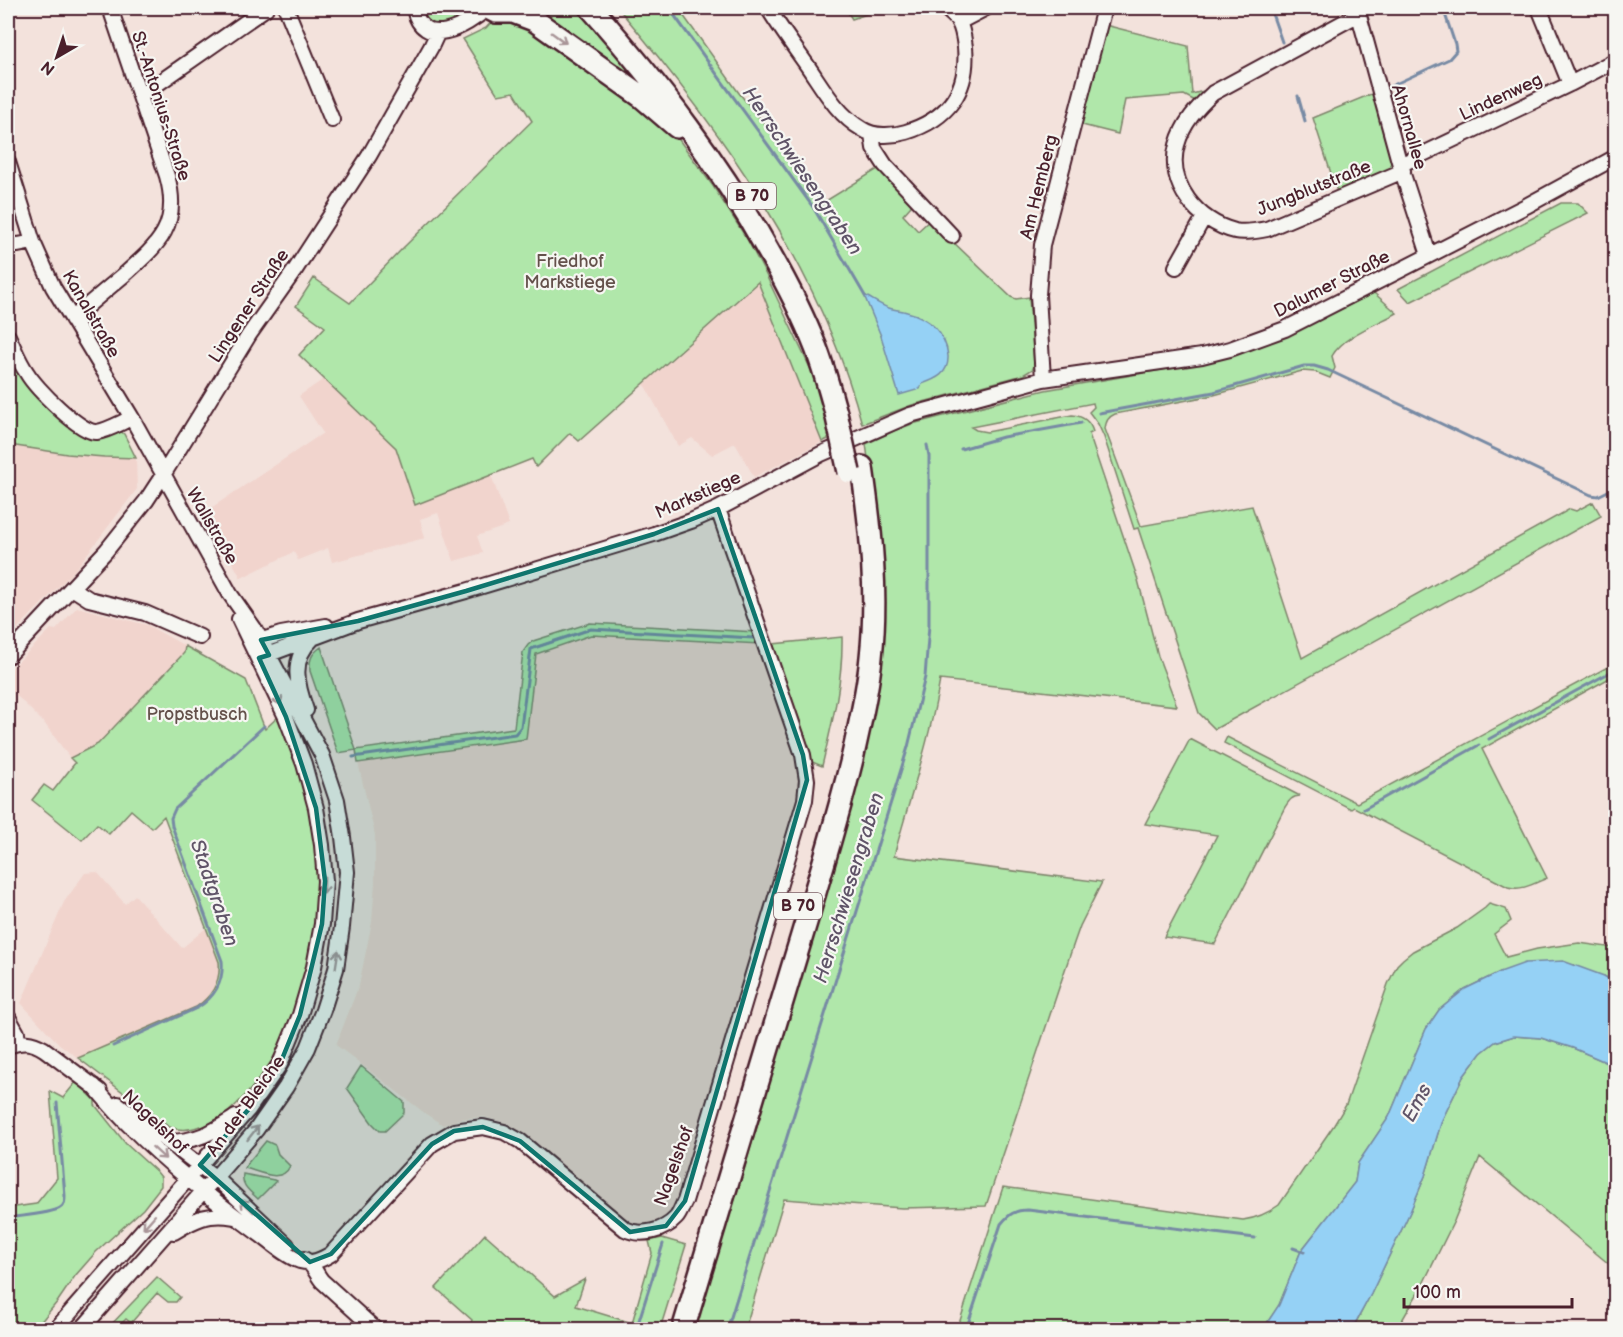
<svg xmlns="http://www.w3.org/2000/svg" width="1623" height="1337" font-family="'Balsamiq Sans',sans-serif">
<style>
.built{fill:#f1d4cd}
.green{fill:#b0e7aa;stroke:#7d836a;stroke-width:1.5}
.water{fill:#95d1f5;stroke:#778aa4;stroke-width:1.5}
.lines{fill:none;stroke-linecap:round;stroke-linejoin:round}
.stream{stroke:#778aa4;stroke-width:3}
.minor-casing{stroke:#4a1f2b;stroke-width:18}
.highway-casing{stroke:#4a1f2b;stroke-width:26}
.minor{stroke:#f6f6f2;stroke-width:14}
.highway{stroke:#f6f6f2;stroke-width:21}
.highway-bridge-casing{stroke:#4a1f2b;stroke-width:26;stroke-linecap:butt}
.highway-bridge{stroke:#f6f6f2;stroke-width:21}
.oneway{stroke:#a99598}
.marked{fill:#0f766e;fill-opacity:0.2;stroke:#0f766e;stroke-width:4.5;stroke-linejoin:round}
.labels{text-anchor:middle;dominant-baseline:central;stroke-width:4.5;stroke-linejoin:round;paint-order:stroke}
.shield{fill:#f6f6f2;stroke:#7e6067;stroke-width:1.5}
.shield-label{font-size:16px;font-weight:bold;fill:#4a1f2b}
.street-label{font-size:18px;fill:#4a1f2b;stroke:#f6f6f2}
.park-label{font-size:18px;fill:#64514b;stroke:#f6f6f2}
.water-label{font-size:20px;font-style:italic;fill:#605468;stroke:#f6f6f2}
</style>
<rect width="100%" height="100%" fill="#f3e2dc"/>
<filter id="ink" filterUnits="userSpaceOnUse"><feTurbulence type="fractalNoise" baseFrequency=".0167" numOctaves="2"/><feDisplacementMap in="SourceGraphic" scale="12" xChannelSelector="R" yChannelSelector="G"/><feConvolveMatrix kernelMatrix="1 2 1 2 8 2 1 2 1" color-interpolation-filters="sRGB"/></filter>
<g filter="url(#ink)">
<path class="built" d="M758,282L822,442L754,477L735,443L712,455L692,438L678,446L644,384Z
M324,379L396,448L415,505L491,475L509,525L477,536L483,553L454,561L438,513L420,519L425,538L332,562L328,548L298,560L294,552L241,578L205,512L323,433L299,396Z
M8,441L16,446L104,457L136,458L137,489L75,570L8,638Z
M77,607L147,625L185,646L184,653L98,744L70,758L45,724L8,687V672L51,629L56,630Z
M591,635L760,644L799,759L800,780L798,798L678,1199L671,1212L662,1220L649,1224L638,1226L629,1222L524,1134L508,1124L484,1117L460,1119L443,1125L426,1114L336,1045L359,985L372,922L375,882V835L358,763L526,739L536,654Z
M97,872L125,904L135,895L182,948L206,928L219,962V975L216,986L211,995L206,1000L196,1007L78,1058L58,1043L21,1003L64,902L85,873Z"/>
<path class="green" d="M422,8H477L449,24L437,26C429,22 423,17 422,8Z
M535,8H578L641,82L564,27Z
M618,8H678L739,93L784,147L821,204L881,167L911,201V206L903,215L918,231L930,220L1011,297L1016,299L1029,297L1034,365L1033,369L1023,375L912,405L862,424C820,266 721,130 618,8Z
M845,8H884L852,19Z
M495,18H515L674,133L713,186L747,239L766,275L820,389L834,436L822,442L758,282L579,441L570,433L536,467L532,459L415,505L396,448L299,355L325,327L296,306L314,278L350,303L402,249L532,121L514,92L498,95L463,39L486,28Z
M1105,25L1188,46L1192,94L1227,85L1201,104L1184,95L1125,100L1118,134L1078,124Z
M1376,92L1398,173L1339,198L1313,118Z
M1561,203H1578L1588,213L1410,302L1398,289Z
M1374,293L1397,313C1377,324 1343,336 1332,356L1335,368L1330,378L1315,372L1302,371L1214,395L1115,414C1108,417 1106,421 1105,429L1141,526L1252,506L1302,658L1570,509L1576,511L1593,502L1601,516L1215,729L1199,713L1138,528L1134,529L1104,437L1098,424L1089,412L1094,407L1093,403L971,427L976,430L987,432L1072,415C1083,416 1090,421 1093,432L1089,434L1138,580L1158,656L1177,706L940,680C930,740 910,797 894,856L1102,882L1080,926L1074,943L986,1206L902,1208L784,1199L745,1329L695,1330L756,1130L852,798L878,530L866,444L896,430L912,424L1045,390L1202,363L1231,355L1288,335Z
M8,351C12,360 16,371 23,380C34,395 78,441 98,439C105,438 113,433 120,431L124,434L136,458L104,457L67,454L16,446L8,441Z
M590,623L757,632L760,644L591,635L536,654L526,739L358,763L356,750L338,753L310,671C309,660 311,654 321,647L356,750L514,728L523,652L528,645L533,641Z
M842,637C843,681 832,724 822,766L812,762L808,745L773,644Z
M185,646L246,680L265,729L278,717C296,758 310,799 316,844C321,876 320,912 313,944C311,958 306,971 302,984C295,1010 286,1037 272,1060C254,1089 230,1113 203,1132L200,1126C189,1130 181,1131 169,1127L78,1058L196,1007C212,996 221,982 219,962L164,816L152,828L131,810L109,834L97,824L82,840L32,800L44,785L53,791L75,763L70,758L98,744L184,653Z
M1615,663V675L1482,749L1547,878C1533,884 1522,891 1508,887L1354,807L1351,809L1224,743L1227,737L1357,803Z
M1190,739L1300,796C1292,796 1289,801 1285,807L1215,944L1164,937L1217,835L1145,824Z
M1489,904L1506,909L1511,921L1494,934L1506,957L1537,949L1579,943L1614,948L1615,944V983L1604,976L1500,972L1465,989L1439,1010L1426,1029L1389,1117L1358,1163L1355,1182L1301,1251L1279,1305L1263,1329L957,1330L1003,1187L1243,1220C1257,1218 1268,1213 1279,1205L1334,1125L1346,1105L1388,984L1397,965L1403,959L1413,951L1457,928L1485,908Z
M1514,1036L1541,1038L1573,1048L1615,1066V1269L1480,1157L1454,1221L1422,1286L1397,1329L1352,1330L1371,1294L1410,1212L1425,1176L1442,1120L1463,1077L1481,1053L1495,1042Z
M361,1066L404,1102V1113L385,1131H380L372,1123L347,1088Z
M76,1082L95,1100V1105L126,1144L157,1172L161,1177V1186L143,1209L96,1252L75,1276L58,1301L35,1329H8V1208L36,1204L57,1178L50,1091L63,1098Z
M266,1141L275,1145L278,1154L290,1166C282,1184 260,1172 245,1168L247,1164Z
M243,1174L274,1180L276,1181L258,1199C250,1191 241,1186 243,1174Z
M485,1234L555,1296L585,1279L576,1306L632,1323L652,1253L649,1241L662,1238L686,1245L660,1329H469L472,1320L436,1288Z
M157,1277L180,1297L176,1302H168L157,1293L131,1323L126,1319L116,1329H107Z"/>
<path class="water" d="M864,295C872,299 880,305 889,308C894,310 901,310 907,312C929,317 946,334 948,356C949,374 936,379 922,384L920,389L899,395L881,336Z
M1563,961L1604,976L1615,983V1066L1573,1048L1541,1038L1514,1036L1495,1042L1481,1053L1463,1077L1442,1120L1425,1176L1410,1212L1371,1294L1352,1329H1263L1279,1305L1301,1251L1355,1182L1358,1163L1389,1117L1426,1029L1439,1010L1465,989L1500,972L1525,963Z"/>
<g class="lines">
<path class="stream" d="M669,8L813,207L865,296
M1270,8L1282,42
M1389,87L1449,59L1456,51L1455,44L1443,8
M1298,96L1305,121
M1099,413L1214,392L1304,366H1314L1328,370L1591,495L1598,496L1616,487
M961,449L1003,437L1081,423
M1489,739L1616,669
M353,757L515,734L521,727L531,649L591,629L754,638
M1364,809L1479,745
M113,1046L197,1008C214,998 224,982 222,961L172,826L171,818L175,809L264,726
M8,1218C19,1216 51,1214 60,1208C65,1205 65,1201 65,1196L57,1103
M1293,1248L1304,1252
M636,1330L663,1244
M727,1330L908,747L925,677L929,625V456L927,445
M966,1330L1001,1224C1009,1214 1015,1210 1028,1210L1255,1238"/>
<g class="minor-casing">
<path id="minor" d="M286,8L332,120
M414,8C422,51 467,27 487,8
M768,8C780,28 795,48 809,68C824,90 838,115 862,129C874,137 893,136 906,132C948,119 969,91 965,47C964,39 962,27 958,21C955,16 949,12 945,8
M1357,8L1400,165L1429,255
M1539,8L1570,84
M1359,14L1213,93C1197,108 1183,123 1177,145C1166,184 1198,222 1235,231C1245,233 1256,231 1267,229L1403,171
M959,22L986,8
M140,96L266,8
M872,134L874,148L885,165L952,236
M8,162L33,242L53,287L132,418L230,594L256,631L322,755L337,800L343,837L347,872L342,927L336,969L323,1010L308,1048L286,1087L256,1130L227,1164L81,1330
M1400,165L1570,84L1616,60
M8,244L18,245L33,242
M1176,267L1204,217
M72,319C89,304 107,289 125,274C159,244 181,225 167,176L110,8
M8,336C14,348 19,362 27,373C35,387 81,434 97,432C107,431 122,422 132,418
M1043,379L1038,295L1042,245L1104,8
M72,588L89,599L145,613L200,637
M254,643L281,634L326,626
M8,656L106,551L146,501L163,475L249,335L295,270L369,156L431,47L438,32
M259,658L358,621L466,591L654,534L691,521L718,509L821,454L910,415L1043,379L1202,356L1230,349L1285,329L1526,206L1616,157
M306,710C297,685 290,659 312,639
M8,1017L17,1033L18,1042
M8,1046C22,1041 31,1041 44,1049L100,1091
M94,1086C106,1100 118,1115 131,1127C170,1166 214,1201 258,1233C271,1242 285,1256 300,1261C312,1264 321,1260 331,1254L432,1144L454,1131L483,1127L504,1132L520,1141L625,1229C641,1237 664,1231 676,1218C680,1214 682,1206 685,1201L805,800L807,780L803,755L718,509
M118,1104L216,1178L287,1245
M170,1142C199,1141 212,1132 236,1117
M174,1232C195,1219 209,1212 234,1217
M304,1259C313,1263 316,1274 322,1281L376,1330
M55,1330L248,1110L280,1064L300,1015L314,967L322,924L325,881L322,845L316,808L304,764L286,717L239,619"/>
</g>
<g class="highway-casing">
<path id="highway" d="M488,8L496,12H513L534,20L642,97L677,127
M591,8C659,85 720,164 770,254C787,284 803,315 816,348C824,369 830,391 836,413
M683,1330C721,1203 759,1077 797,952C817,886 837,821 853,755C860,723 868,690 871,657C878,593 871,530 862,467"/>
</g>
<use href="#minor" class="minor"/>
<use href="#highway" class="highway"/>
<g class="highway-bridge-casing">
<path id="highway-bridge" d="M836,413L849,472"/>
</g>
<use href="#highway-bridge" class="highway-bridge"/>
</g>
<defs><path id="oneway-shaft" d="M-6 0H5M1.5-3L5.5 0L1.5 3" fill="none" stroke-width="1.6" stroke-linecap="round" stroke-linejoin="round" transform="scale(1.5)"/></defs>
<g class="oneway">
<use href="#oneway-shaft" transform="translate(559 38) rotate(36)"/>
<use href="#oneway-shaft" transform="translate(277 697) rotate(66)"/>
<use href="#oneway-shaft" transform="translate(324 885) rotate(91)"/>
<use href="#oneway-shaft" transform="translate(337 959) rotate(-81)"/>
<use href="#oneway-shaft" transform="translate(253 1133) rotate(-52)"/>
<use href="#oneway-shaft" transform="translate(159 1153) rotate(42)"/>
<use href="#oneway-shaft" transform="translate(247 1206) rotate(-137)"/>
<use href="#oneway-shaft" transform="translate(149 1222) rotate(131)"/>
</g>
</g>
<path class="marked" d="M718,509L803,755L807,780L685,1201L666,1226L630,1232L520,1141L483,1127L454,1131L432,1144L331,1254L310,1262L200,1165L248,1110L280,1064L300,1015L322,924L325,881L316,808L286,717L259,658L269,655L261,640L358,621L466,591L654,534Z"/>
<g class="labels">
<g class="shield">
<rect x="728" y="183" width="48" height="26" rx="4.5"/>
<rect x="774" y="893" width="48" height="26" rx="4.5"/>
</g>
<g class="shield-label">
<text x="752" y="196">B 70</text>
<text x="798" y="906">B 70</text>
</g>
<g class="street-label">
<text transform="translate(1501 97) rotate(-25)">Lindenweg</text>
<text transform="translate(161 106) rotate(72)">St.-Antonius-Straße</text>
<text transform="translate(1409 127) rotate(74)">Ahornallee</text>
<text transform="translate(1039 187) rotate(-76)">Am Hemberg</text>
<text transform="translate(1314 188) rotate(-22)">Jungblutstraße</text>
<text transform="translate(1332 284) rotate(-27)">Dalumer Straße</text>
<text transform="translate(249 306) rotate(-57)">Lingener Straße</text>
<text transform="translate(91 314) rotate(60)">Kanalstraße</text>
<text transform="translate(698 495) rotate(-24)">Markstiege</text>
<text transform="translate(212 526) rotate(60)">Wallstraße</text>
<text transform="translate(246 1106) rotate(-54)">An der Bleiche</text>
<text transform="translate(155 1122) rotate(44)">Nagelshof</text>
<text transform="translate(674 1166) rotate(-70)">Nagelshof</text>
</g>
<g class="park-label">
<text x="570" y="261">Friedhof<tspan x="570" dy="21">Markstiege</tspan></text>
<text x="197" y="714">Propstbusch</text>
</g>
<g class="water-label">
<text transform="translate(802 171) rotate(56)">Herrschwiesengraben</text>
<text transform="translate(849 888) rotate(-73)">Herrschwiesengraben</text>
<text transform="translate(214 893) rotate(71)">Stadtgraben</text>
<text transform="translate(1417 1103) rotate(-61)">Ems</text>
</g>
</g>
<rect width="1623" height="1337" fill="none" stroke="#f6f6f2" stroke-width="30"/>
<rect x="15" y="15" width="1593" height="1307" fill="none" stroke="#4a1f2b" stroke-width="2" filter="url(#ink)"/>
<g transform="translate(57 57) rotate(219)" stroke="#f6f6f2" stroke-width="4.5" paint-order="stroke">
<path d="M0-4.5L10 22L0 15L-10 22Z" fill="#4a1f2b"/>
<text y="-9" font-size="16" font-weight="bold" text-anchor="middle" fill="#4a1f2b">N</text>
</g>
<path d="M1404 1298v9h168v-9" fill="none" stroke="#4a1f2b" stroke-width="3"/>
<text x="1413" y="1298" font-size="18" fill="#4a1f2b" stroke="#f6f6f2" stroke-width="4.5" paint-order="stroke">100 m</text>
</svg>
